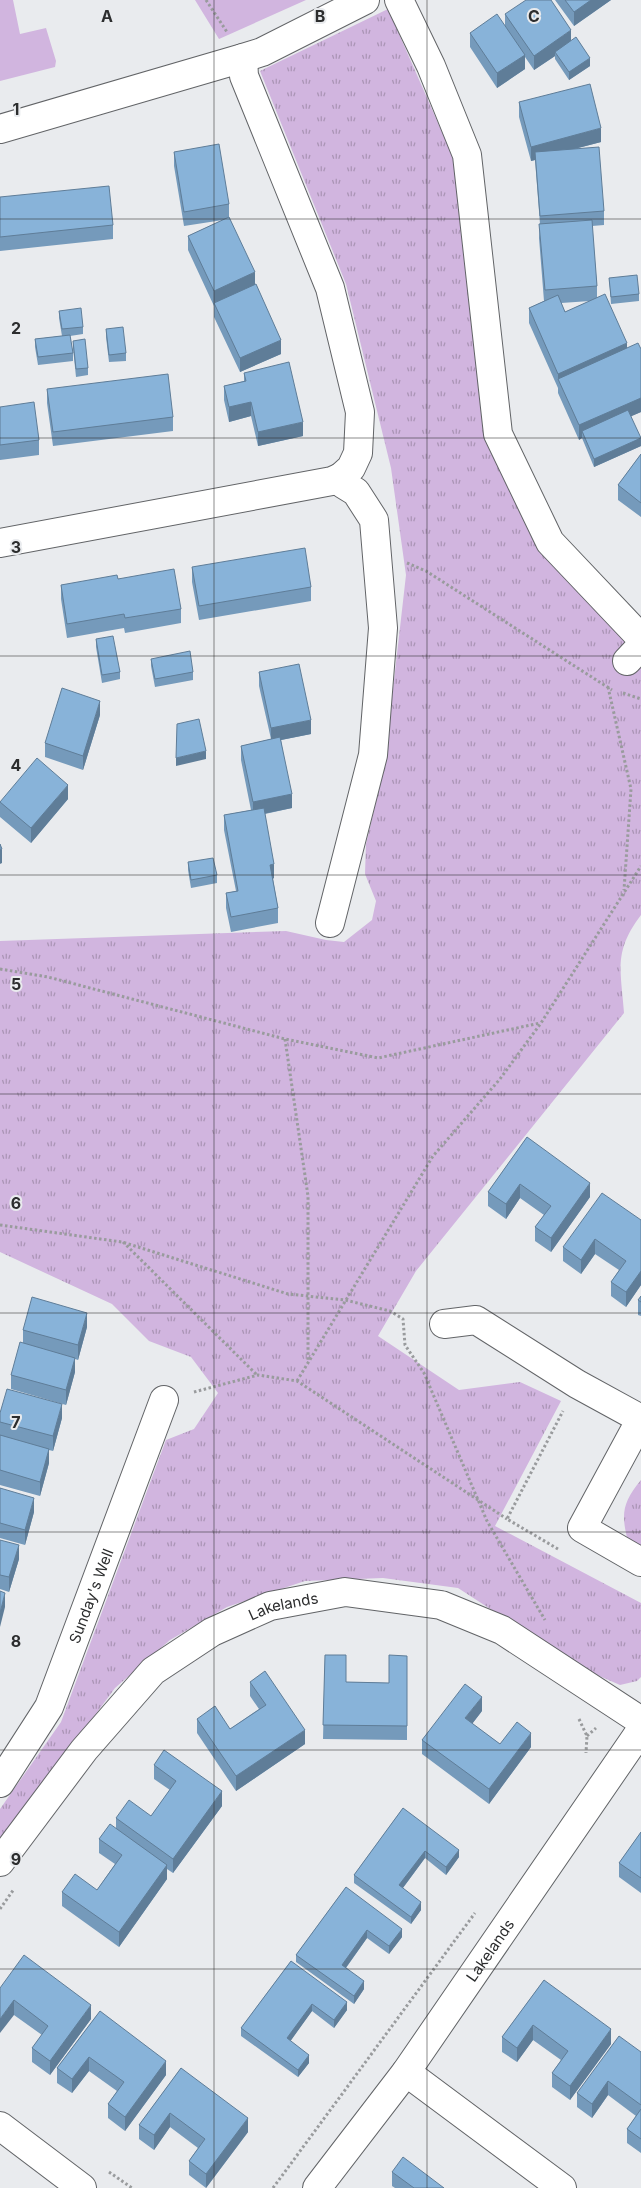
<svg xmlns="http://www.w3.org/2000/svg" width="641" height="2188" font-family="Inter,sans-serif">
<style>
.grass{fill:#d1b5df}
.park{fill:url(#park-tufts)}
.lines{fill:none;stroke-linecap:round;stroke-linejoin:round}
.minor-casing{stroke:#626467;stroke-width:30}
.path{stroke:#999b9d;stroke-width:3;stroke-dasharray:2.5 2.5;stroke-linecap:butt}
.minor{stroke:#fff;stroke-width:28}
.wall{fill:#759abb;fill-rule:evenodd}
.shaded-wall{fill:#5f7d98}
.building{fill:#88b3d9;stroke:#5f7d98}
.grid{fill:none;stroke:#2c2d2e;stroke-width:1;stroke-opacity:0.55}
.labels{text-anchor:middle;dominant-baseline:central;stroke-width:4;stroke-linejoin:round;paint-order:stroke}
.street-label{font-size:15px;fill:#2c2d2e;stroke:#e9ebee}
.grid-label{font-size:16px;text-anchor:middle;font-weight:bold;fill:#2c2d2e;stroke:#e9ebee;stroke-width:4;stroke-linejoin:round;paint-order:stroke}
</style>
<defs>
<pattern id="park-tufts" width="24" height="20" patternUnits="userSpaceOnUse" patternTransform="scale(1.25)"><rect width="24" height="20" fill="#d1b5df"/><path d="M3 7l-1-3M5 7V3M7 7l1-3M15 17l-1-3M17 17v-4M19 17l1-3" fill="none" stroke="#aa94b5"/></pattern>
</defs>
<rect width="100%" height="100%" fill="#e9ebee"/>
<path class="grass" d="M0,0H13L20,34L46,28L56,61L55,67L0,81Z
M195,0H306L219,39Z"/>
<path class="park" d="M388,9L453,157L485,441L539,547L641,630V915C613,952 621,970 624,1013L416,1271L378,1336L459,1390L520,1382L561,1401L495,1526L641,1603V1677L637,1681L620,1685L581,1668L458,1588L383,1578L305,1581L227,1607L170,1640L115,1688L0,1844V1809L61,1722L166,1440L194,1429L218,1393L191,1357L149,1341L112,1304L0,1252V941L286,931L326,940L344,942L372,920L376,901L365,874L366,844L384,768L406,575L391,468L346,284L260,71Z
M641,1480V1553L629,1545C621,1516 621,1504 641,1480Z"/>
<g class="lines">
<g class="minor-casing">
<g id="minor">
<path d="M399,0L431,66L467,155L498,434L550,542L641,638"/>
<path d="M243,58L244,76L330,288L360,412L358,453L351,468L341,477L343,484L356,492L374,520L383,628L373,755L330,923"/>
<path d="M0,129L243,58L262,52L365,0"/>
<path d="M0,543L332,481L341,477"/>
<path d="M627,661L641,646"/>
<path d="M444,1324L476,1320L577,1384L641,1419"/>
<path d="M641,1419L582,1528L641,1562"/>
<path id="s1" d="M0,1783L49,1707L164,1400"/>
<path id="s2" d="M0,1862L84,1750L153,1671L212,1632L270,1606L345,1592L441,1605L502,1630L641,1721"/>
<path d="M406,2072L562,2188"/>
<path d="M0,2126L82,2188"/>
<path id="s3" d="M317,2188L406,2072L641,1730"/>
</g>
</g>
<path class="path" d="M206,0L227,32
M407,563L426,571L612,690
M608,687L631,789L624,890
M623,693L641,699
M0,969L48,977L285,1039L378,1058L540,1023
M285,1039L308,1196V1362
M0,1225L122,1242L288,1294L345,1300L390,1311L403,1319L405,1345L424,1373L487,1521L545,1620
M123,1242L257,1375
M297,1381L433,1156L500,1079L541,1023L641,866
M194,1392L258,1375L297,1381L507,1519
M558,1549L507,1519L563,1411
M579,1719L587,1736L586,1753
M587,1736L596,1728
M0,1909L14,1889
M109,2172L132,2188
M273,2188L475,1913"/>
<use href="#minor" class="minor"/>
</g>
<path class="wall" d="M555,0H611L574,26Z
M505,14L571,41L590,66L569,80L555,59V56L534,70L525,57V69L497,88L470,47V33L505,26Z
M519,102L601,142L578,148L604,211V225L592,226L597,286V297L627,348L641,349V412L631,416L641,446L594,467L582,438L579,440L558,393V388L529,323V308L544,301L539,238L540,224L535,160L531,161L519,117ZM590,301L565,312L561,303Z
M174,152L229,204V217L281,354L240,372L214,317V305V306L188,250V236L223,220L184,226L174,166Z
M0,197L113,225V239L0,251Z
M609,278L639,294V301L611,304Z
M59,311L83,327V334L70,336L73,353V361L38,365L35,347V339L62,336L59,318Z
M106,329L126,353V361L109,362L106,337Z
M73,341L88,368V375L76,377L73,348Z
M244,373L303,436L258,446L251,416L229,422L224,400V386L244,381Z
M47,389L173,417V431L53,446L47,403Z
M0,407L39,440V455L0,460Z
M641,454V517L618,500V485Z
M192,567L311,587V601L199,620L192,582Z
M118,579L181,609V623L125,633L124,628L67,638L61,599V585Z
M96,639L120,672V679L102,683L96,647Z
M151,659L193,672V680L155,687L151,666Z
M259,672L311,734L281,740L292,808L265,814L274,878L273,879L278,908V923L231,932L226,908V893L236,891L224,830V815L251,810L241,760V746L271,739L259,686Z
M100,715L83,770L45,757V743Z
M68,799L31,843L0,817V802Z
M188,862L217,875V883L191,888L188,870Z
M527,1137L590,1197L551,1252L535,1241V1227L544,1215L520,1198L506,1219L488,1206V1192Z
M641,1220V1285L626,1307L611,1296V1282L619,1270L595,1254L581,1274L563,1261V1247Z
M641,1296V1316L638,1315V1300Z
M87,1327L78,1360L75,1359V1372L66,1405L11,1389V1375L23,1343V1330Z
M0,1413L62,1418L53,1451L49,1450V1463L40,1496L0,1485Z
M0,1488L34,1512L25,1545L0,1538Z
M0,1540L19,1559L9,1592L0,1589Z
M325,1655L346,1682L389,1683L407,1656V1740L323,1739Z
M250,1682L305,1744L236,1791L197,1733V1719L230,1729L259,1709L250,1696Z
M482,1711L472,1724L500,1744L531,1747L489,1804L422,1754V1740Z
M154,1765L222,1806L173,1873L167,1869V1879L119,1947L62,1906V1892L97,1890L115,1864L99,1853V1839L116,1828V1818L151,1816L170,1790L154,1779Z
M403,1808L459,1857L446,1875L425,1858L403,1888L421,1910L411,1924L354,1883V1875Z
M641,1832V1893L619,1877V1863Z
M346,1887L402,1937L389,1954L367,1938L346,1968L364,1989L354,2004L296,1962V1955Z
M291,1961L347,2010L334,2028L312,2011L290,2041L309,2063L298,2077L241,2036V2028Z
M544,1980L611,2044L570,2100L552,2087V2073L561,2060L533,2040L517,2062L502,2052V2037Z
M0,1988L91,2019L50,2075L32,2062V2048L42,2035L14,2015Z
M100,2011L166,2075L125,2131L108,2118V2104L117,2091L89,2071L72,2093L57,2083V2068Z
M641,2052V2153L627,2143V2129L636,2116L608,2095L592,2118L577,2107V2093Z
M181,2068L248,2132L206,2188L189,2175V2161L198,2148L170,2127L154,2150L139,2139V2125Z
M392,2172L444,2188H395L392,2186Z"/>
<path class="shaded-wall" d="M591,0H611L574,26V12Z
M571,30V45L555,52V56L534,70V56Z
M525,55V69L497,88V73Z
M590,58V66L569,80V72Z
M601,128V142L536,159L535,152V160L531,161V147Z
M255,272V286L214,303V306V291Z
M281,340V354L240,372V358Z
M627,343V357L558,379V388V374Z
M641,398V412L584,437L582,431V438L579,440V425Z
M251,402V416L229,422V407Z
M303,422V436L258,446V432Z
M641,438V446L594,467V459Z
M100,701V715L83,770V756Z
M311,720V734L271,742V728Z
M206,751V759L176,766V758Z
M68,785V799L31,843V828Z
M292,794V808L253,816V802Z
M2,849V863L0,864V850Z
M274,864V878L270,879V865Z
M590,1183V1197L551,1252V1238Z
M520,1184V1198L506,1219V1204Z
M595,1239V1254L581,1274V1260Z
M641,1271V1285L626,1307V1292Z
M87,1313V1327L78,1360V1345Z
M75,1358V1372L66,1405V1390Z
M62,1404V1418L53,1451V1436Z
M49,1449V1463L40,1496V1482Z
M34,1498V1512L25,1545V1530Z
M19,1545V1559L9,1592V1577Z
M5,1593V1607L0,1627V1613Z
M482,1697V1711L465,1733V1718Z
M305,1730V1744L236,1791V1776Z
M531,1733V1747L489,1804V1789Z
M222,1791V1806L173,1873V1859Z
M459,1850V1857L446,1875V1867Z
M425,1851V1858L399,1893V1885Z
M167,1865V1879L119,1947V1932Z
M421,1902V1910L411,1924V1917Z
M402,1929V1937L389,1954V1946Z
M367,1930V1938L342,1973V1965Z
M364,1981V1989L354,2004V1996Z
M14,2000V2015L0,2033V2019Z
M347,2002V2010L334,2028V2020Z
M312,2004V2011L287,2046V2038Z
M91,2005V2019L50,2075V2061Z
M533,2025V2040L517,2062V2048Z
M611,2029V2044L570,2100V2086Z
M309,2055V2063L298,2077V2070Z
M89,2057V2071L72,2093V2079Z
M166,2061V2075L125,2131V2117Z
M608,2081V2095L592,2118V2104Z
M170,2113V2127L154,2150V2135Z
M248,2118V2132L206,2188V2174Z"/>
<path class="building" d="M526,0H551L571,30L534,56L505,14Z
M565,0H591L574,12Z
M497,14L525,55L497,73L470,33Z
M576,37L590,58L569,72L555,52Z
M590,84L601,128L531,147L519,102Z
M219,144L229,204L184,212L174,152Z
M599,147L604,211L540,216L535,152Z
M109,186L113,225L0,237V197Z
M229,217L255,272L214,291L188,236Z
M592,220L597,286L545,290L539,224Z
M637,275L639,294L611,297L609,278Z
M256,284L281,340L240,358L214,303Z
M605,294L627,343L558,374L529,308L558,295L565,312Z
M81,308L83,327L62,329L59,311Z
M123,327L126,353L109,355L106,329Z
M70,335L73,353L38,357L35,339Z
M85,339L88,368L76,369L73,341Z
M638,343L641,349V398L579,425L558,379Z
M289,362L303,422L258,432L251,402L229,407L224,386L246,381L244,373Z
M168,374L173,417L53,432L47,389Z
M34,402L39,440L0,445V407Z
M628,410L641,438L594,459L582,431Z
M641,454V503L618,485Z
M305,548L311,587L199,606L192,567Z
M174,569L181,609L125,618L124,614L67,624L61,585L117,575L118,579Z
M113,636L120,672L102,675L96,639Z
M190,651L193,672L155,679L151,659Z
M299,664L311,720L271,728L259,672Z
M62,688L100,701L83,756L45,743Z
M199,719L206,751L176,758L177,724Z
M280,737L292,794L253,802L241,746Z
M37,758L68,785L31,828L0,802Z
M264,808L274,864L270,865L278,908L231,917L226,893L238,891L224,815Z
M0,844L2,849L0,850Z
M213,858L217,875L191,880L188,862Z
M527,1137L590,1183L551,1238L535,1227L551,1206L520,1184L506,1204L488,1192Z
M602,1193L641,1220V1271L626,1292L611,1282L626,1261L595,1239L581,1260L563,1247Z
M641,1296V1302L638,1300Z
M32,1297L87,1313L78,1345L23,1330Z
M20,1342L75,1358L66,1390L11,1375Z
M7,1389L62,1404L53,1436L0,1422V1413Z
M0,1435L49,1449L40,1482L0,1470Z
M0,1488L34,1498L25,1530L0,1523Z
M0,1540L19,1545L9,1577L0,1575Z
M0,1591L5,1593L0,1613Z
M325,1655H346V1682L389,1683V1655L407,1656V1726L323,1725Z
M265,1671L305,1730L236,1776L197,1719L215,1706L230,1729L266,1705L250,1682Z
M465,1684L482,1697L465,1718L500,1744L517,1722L531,1733L489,1789L422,1740Z
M164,1750L222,1791L173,1859L116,1818L129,1800L151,1816L176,1781L154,1765Z
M403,1808L459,1850L446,1867L425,1851L399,1885L421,1902L411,1917L354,1875Z
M110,1824L167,1865L119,1932L62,1892L75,1874L97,1890L122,1855L99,1839Z
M641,1832V1878L619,1863Z
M346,1887L402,1929L389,1946L367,1930L342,1965L364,1981L354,1996L296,1955Z
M24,1955L91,2005L50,2061L32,2048L48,2026L14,2000L0,2019V1988Z
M291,1961L347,2002L334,2020L312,2004L287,2038L309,2055L298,2070L241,2028Z
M544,1980L611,2029L570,2086L552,2073L568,2051L533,2025L517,2048L502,2037Z
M100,2011L166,2061L125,2117L108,2104L124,2082L89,2057L72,2079L57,2068Z
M619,2036L641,2052V2105L608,2081L592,2104L577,2093Z
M181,2068L248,2118L206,2174L189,2161L205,2139L170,2113L154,2135L139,2125Z
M641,2109V2139L627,2129Z
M403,2157L444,2188H414L392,2172Z"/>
<path class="grid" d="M214,0V2188M427,0V2188M0,219H641M0,438H641M0,656H641M0,875H641M0,1094H641M0,1313H641M0,1532H641M0,1750H641M0,1969H641"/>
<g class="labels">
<g class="street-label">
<text stroke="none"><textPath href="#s1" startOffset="209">Sunday's Well</textPath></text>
<text stroke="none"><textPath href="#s2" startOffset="392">Lakelands</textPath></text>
<text stroke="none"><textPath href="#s3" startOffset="294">Lakelands</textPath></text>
</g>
</g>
<g class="grid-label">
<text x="107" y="22">A</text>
<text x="320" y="22">B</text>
<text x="534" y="22">C</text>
<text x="16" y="115">1</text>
<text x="16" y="334">2</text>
<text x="16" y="553">3</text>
<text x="16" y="771">4</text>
<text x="16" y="990">5</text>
<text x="16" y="1209">6</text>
<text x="16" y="1428">7</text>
<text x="16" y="1647">8</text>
<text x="16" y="1865">9</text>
</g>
</svg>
